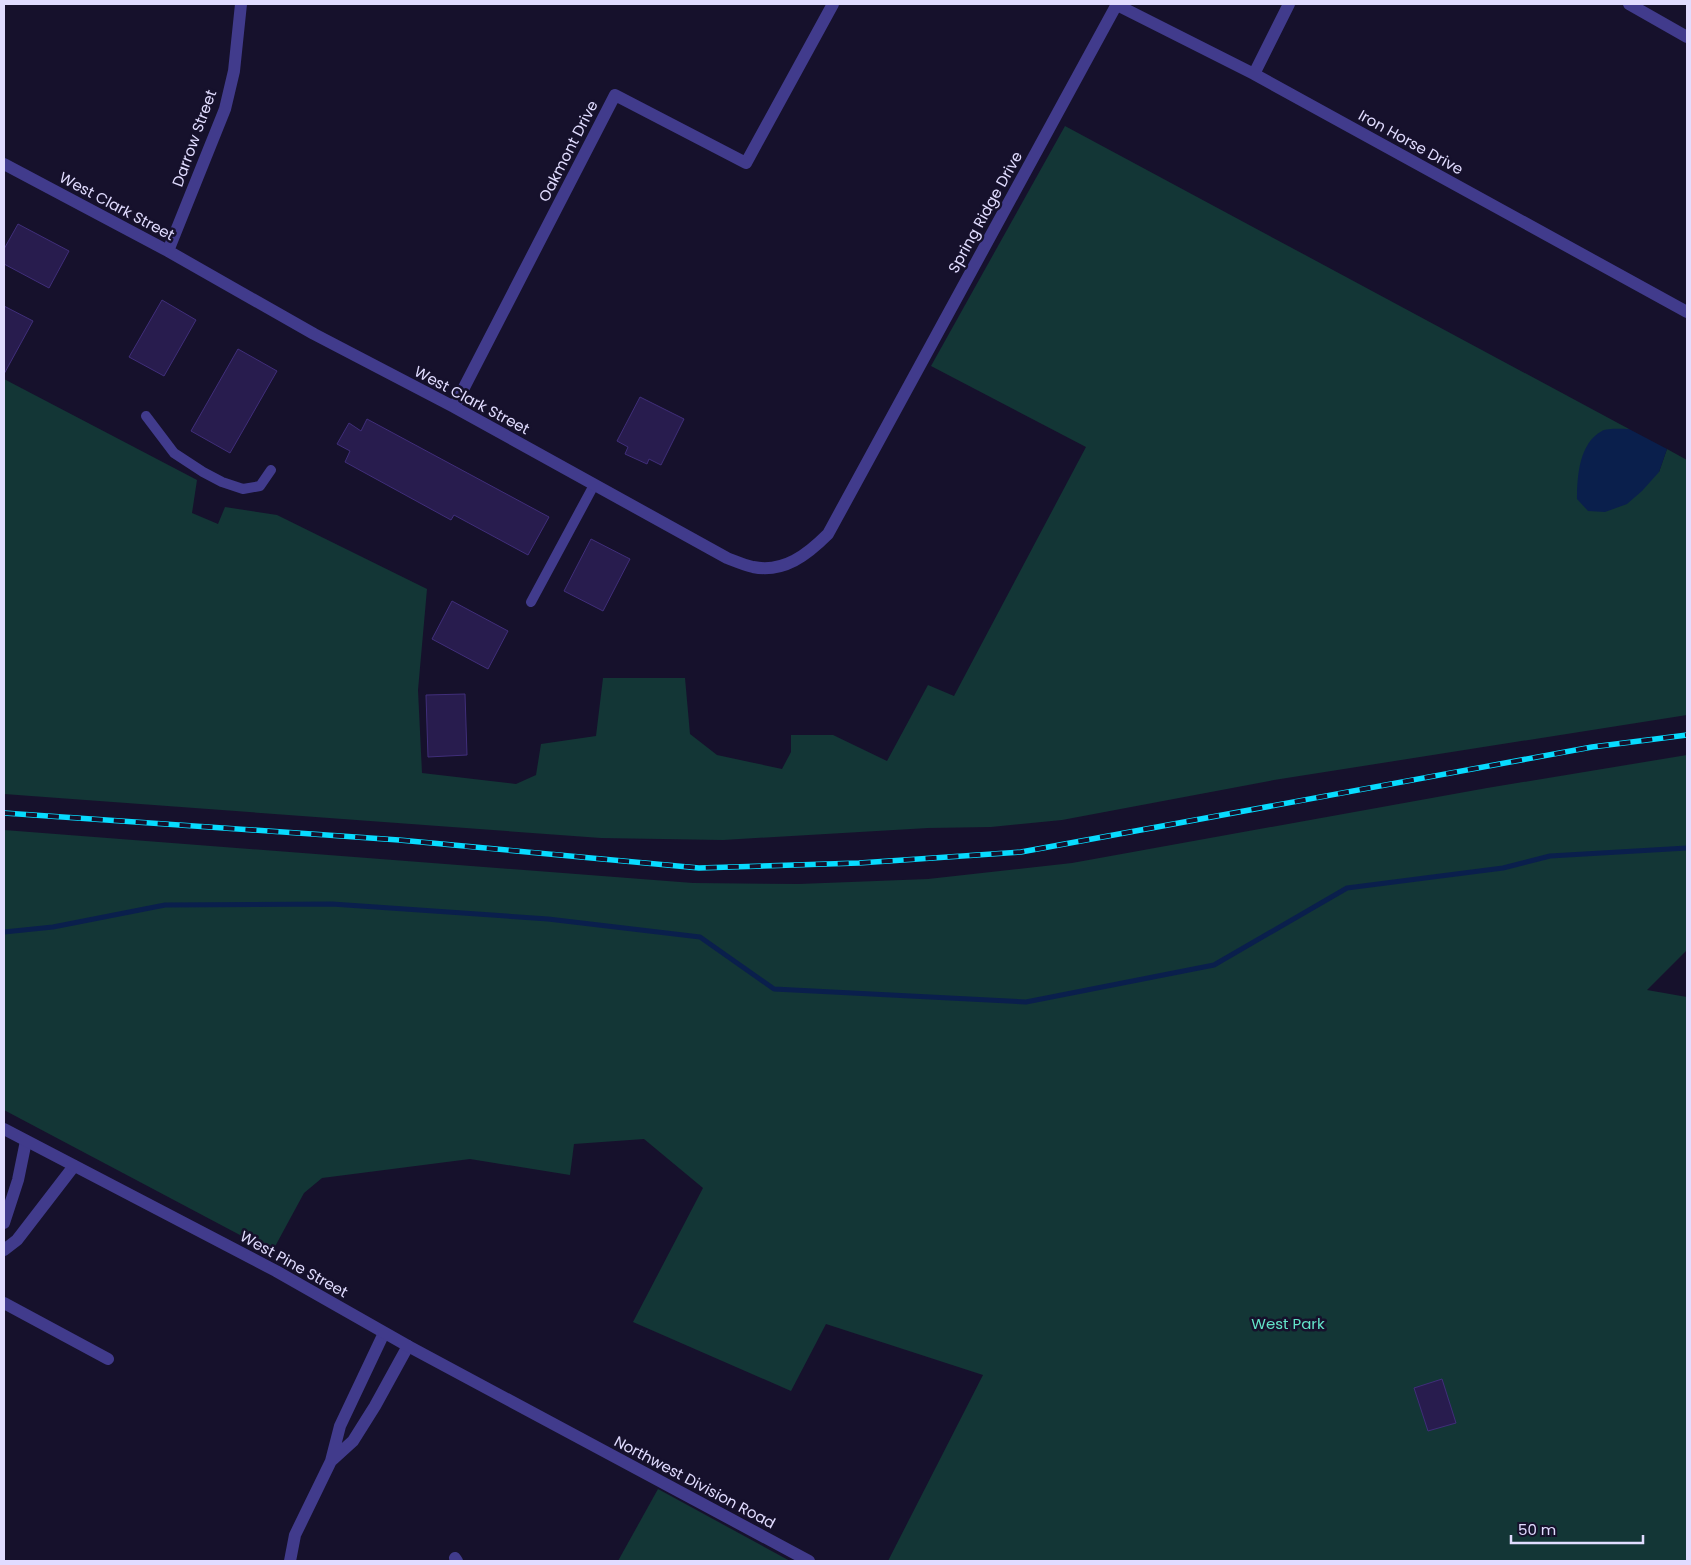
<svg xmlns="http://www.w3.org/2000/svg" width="1691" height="1565" font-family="Poppins,sans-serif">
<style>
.green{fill:#133636}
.water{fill:#0a1f4c}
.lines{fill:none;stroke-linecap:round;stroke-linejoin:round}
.stream{stroke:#0a1f4c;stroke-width:5}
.building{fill:#281c4e;stroke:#402e7a}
.service{stroke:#413b8c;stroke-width:10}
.minor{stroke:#413b8c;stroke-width:12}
.tertiary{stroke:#413b8c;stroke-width:12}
.rail-casing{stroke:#08dcff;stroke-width:5.5}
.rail{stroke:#16112c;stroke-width:4;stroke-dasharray:11;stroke-linecap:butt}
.labels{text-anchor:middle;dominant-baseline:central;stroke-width:5;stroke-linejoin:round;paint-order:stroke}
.street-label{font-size:15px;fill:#e1dcff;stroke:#16112c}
.park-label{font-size:15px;fill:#63e4c9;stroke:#16112c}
</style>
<rect width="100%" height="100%" fill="#16112c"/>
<path class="green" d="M1065,126L1629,429L1602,431L1659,472L1667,449L1687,460V715L1274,780L1062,820L991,827L928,828L723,840L601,838L4,794V379L197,480L192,513L218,524L225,507L277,515L427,589L418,690L422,773L516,784L536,775L541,744L596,736L603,678H685L690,734L717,755L782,769L791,752V735H833L887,761L928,685L954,696L1086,447L931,366Z
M1687,755V950L1647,990L1687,997V1561H888L983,1375L826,1324L791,1391L633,1322L703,1188L644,1139L574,1144L570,1175L470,1159L322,1178L304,1193L272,1252L4,1110V830L693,883L799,884L928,879L1072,863L1487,788Z
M658,1489L790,1561H618Z"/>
<path class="water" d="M1629,429L1667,449L1659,472L1642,491L1627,504L1605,512L1588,511L1577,499C1577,477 1579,443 1602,431C1608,428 1621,429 1629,429Z"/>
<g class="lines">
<path class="stream" d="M4,932L53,927L165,905L332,904L548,919L700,937L774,989L1026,1002L1214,965L1347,888L1503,868L1550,856L1687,848"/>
</g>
<path class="building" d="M18,224L69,251L49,288L4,264V249Z
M162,300L196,320L164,376L129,357Z
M4,306L33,321L4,374Z
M238,349L277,371L230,453L191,431Z
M640,397L684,419L661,465L649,459L647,464L625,454L628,447L617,441Z
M367,419L549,517L528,555L454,515L451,520L345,462L350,451L337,444L349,423L361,431Z
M591,539L630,559L603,611L564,591Z
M452,601L508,631L488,669L432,639Z
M465,694L467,755L428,757L426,695Z
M1442,1379L1456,1423L1428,1431L1414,1388Z"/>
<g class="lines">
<path class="service" d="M146,416L174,453L203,472L222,482L243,489L260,486L271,470
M531,602L594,485"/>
<path class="minor" d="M1629,4L1687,37
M1117,5L1254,74L1687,312
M1254,74L1289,4
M4,164L168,251L314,334L454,407L727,558C735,561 744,565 753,567C784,573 807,555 828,534L1117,4
M168,251L225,109L234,71L241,4
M454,407L615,95L746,163L833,4
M4,1223L18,1180L26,1141
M4,1250L17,1240L74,1166
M4,1303L108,1359
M331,1461L353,1441L375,1406L408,1346
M455,1558L457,1561
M290,1561L295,1535L331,1461L340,1426L384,1333"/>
<path class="tertiary" d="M4,1129L276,1271L408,1346L809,1561"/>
<g class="rail-casing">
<path id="rail" d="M4,813L399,840L699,868L859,863L1021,852L1592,747L1687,735"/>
</g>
<use href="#rail" class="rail"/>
</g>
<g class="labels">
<g class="street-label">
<text transform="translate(194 138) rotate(-70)">Darrow Street</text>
<text transform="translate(1411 142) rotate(29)">Iron Horse Drive</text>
<text transform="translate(568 151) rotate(-63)">Oakmont Drive</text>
<text transform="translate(117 206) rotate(28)">West Clark Street</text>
<text transform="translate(985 212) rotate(-61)">Spring Ridge Drive</text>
<text transform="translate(472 400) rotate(28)">West Clark Street</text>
<text transform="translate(294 1264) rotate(29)">West Pine Street</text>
<text transform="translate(695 1482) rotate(28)">Northwest Division Road</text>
</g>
<g class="park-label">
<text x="1288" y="1323">West Park</text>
</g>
</g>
<rect width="1691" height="1565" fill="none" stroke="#e1dcff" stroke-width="10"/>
<path d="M1511 1535v8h132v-8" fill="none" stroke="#e1dcff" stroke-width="2.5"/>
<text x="1518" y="1535" font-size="15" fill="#e1dcff" stroke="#16112c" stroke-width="4" paint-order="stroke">50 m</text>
</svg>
